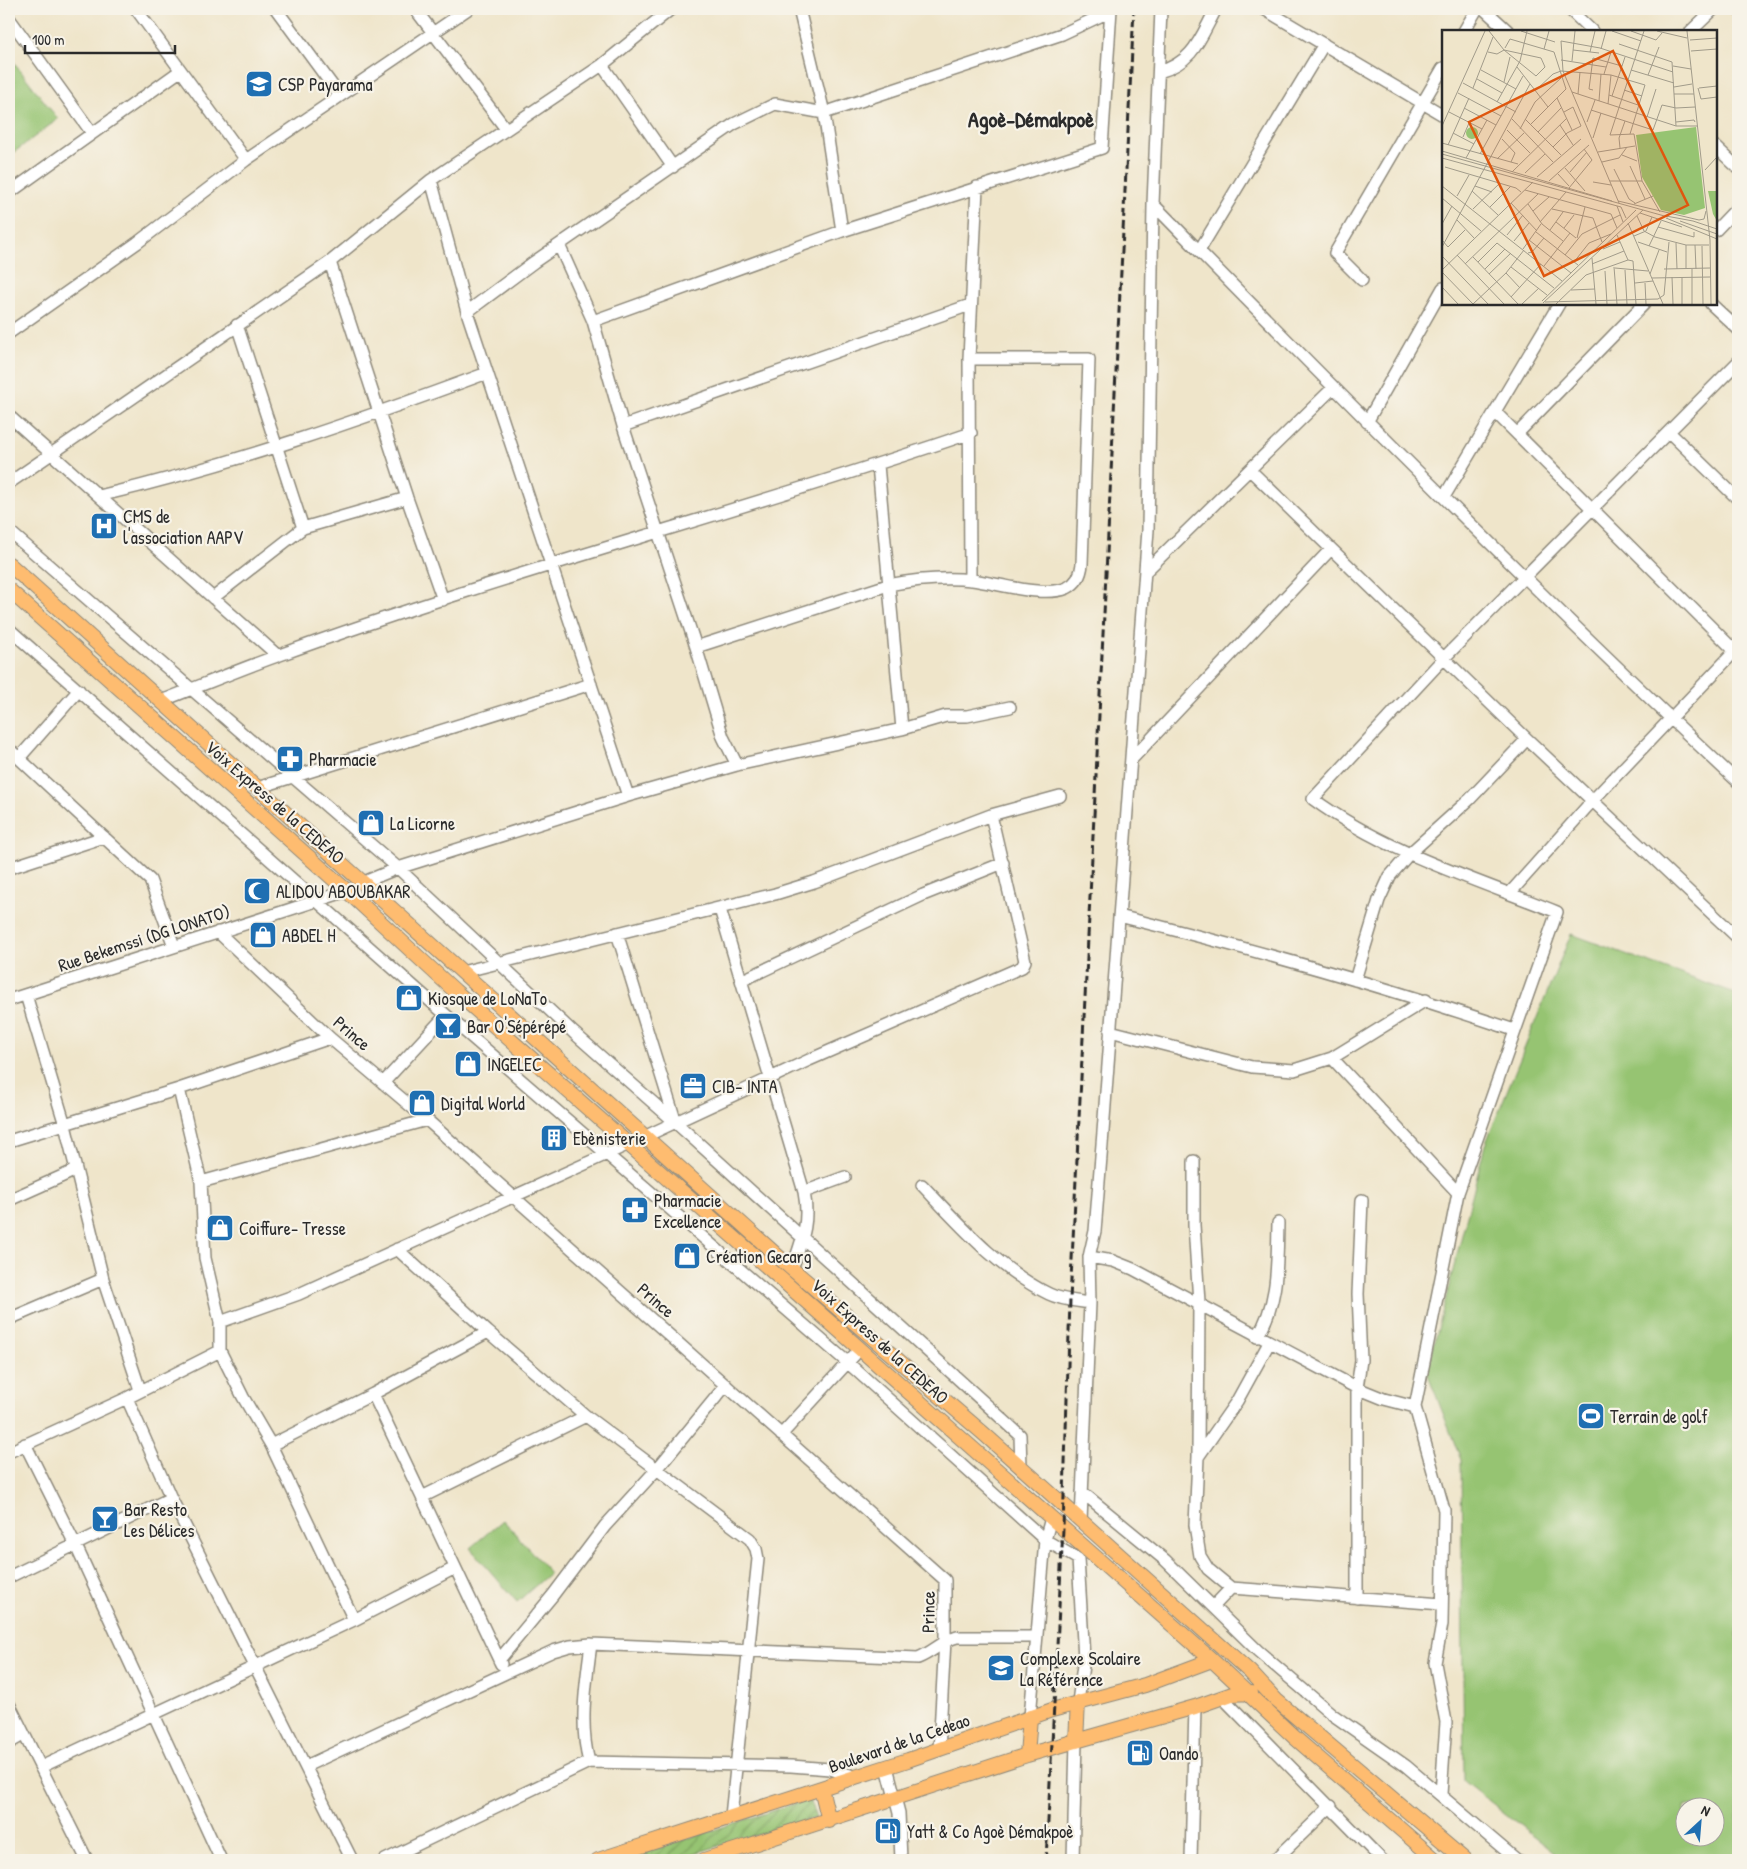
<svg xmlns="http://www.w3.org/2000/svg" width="1747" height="1869" font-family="'Patrick Hand',sans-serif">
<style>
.park{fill:#96c472;stroke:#60784e;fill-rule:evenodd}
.garden{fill:url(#garden-furrows);stroke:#60784e}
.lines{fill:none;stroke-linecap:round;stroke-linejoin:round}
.minor-casing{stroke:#8d887a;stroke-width:14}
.major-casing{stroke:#8d887a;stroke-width:16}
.minor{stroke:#fff;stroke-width:11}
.major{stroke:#febc70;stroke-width:14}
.rail{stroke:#2b2b2b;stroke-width:3;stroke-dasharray:8 4;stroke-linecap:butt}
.labels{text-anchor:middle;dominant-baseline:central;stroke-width:4.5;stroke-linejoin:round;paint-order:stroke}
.poi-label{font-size:18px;fill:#2b2b2b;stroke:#f7f3e8;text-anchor:start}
.street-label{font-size:18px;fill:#2b2b2b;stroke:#f7f3e8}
.district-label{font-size:22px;font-weight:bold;fill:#2b2b2b;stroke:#f7f3e8}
.inset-road{fill:none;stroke:#a19b8a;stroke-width:1}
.view{fill:#df570e;fill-opacity:0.15;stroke:#df570e;stroke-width:2.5}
.inset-edge{fill:none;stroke:#2b2b2b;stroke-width:2.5}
</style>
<defs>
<pattern id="garden-furrows" width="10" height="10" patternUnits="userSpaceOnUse" patternTransform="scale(1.25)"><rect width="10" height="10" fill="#96c472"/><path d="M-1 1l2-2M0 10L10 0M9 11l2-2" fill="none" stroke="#7b9f5e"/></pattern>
</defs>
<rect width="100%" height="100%" fill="#f7f3e8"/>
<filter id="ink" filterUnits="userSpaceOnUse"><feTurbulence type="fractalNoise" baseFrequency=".02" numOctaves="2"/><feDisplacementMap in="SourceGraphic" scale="10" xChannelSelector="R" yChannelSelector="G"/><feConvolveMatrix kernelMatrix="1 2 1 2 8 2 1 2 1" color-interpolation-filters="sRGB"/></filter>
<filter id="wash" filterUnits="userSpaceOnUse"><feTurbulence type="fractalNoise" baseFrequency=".0096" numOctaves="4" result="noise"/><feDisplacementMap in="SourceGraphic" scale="20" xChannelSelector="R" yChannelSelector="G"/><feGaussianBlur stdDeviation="1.12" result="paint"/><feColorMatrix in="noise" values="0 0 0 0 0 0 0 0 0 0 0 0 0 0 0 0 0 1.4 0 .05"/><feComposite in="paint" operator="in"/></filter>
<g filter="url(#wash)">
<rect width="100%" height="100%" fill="#efe5ca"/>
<path class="park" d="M9,56L58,119L9,156Z
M1571,934L1738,995V1860H1564L1464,1781L1461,1460L1427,1372L1485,1145ZM1684,1806H1714V1836H1684Z
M503,1520L550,1573L517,1602L470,1548Z"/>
<path class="garden" d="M809,1799L816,1818L671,1860H621Z"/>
</g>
<g filter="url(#ink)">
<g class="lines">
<g class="minor-casing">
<path id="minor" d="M136,9L246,160
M276,9L340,96
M415,9L506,129
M799,9L824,113L842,231
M1264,9L1443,115
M1484,9L1508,31
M1569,9L1592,31
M1737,9L1738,10
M9,18L92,133
M1464,31L1477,9
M1691,31L1714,9
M602,65L673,167
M1159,72C1194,62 1200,38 1216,9
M1716,147L1738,168
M431,180L467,312L628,796
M9,193L180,71
M1153,204C1345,400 1538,594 1738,782
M1716,230L1738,207
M559,245L593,321L623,426L696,647L723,737L737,765
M1199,251L1324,44
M330,262L407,498L443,600
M1362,280L1335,253L1443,68
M1711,304L1738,329
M467,312L534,262L734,124L775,104L824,113L1062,34L1111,11
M593,321L842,231L1102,148L1111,9
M9,333L137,243L246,160L468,9
M1496,413L1735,651
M9,416L277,655
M1367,422L1443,288
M623,426L970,305
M1669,432L1738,499
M1517,434L1644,304
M878,465L902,729
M1250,470L1527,739L1738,938
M9,483L330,262L431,180L602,65L671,9
M99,496C231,465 360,420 487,373
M1444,497L1559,304
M303,528L407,498
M9,531L398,868L574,1033L675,1122L1020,1435L1021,1468
M1145,572L1333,388
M970,580L969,359L977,187
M213,598L303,528L237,325
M9,629L446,1015L847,1362L1045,1540L1078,1559L1084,1658L1078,1702
M696,647L888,585C914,580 944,577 972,580C996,583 1044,598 1067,588C1077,583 1081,575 1082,564L1089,359H969
M161,701C200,686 238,670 277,656C505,572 741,512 971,433
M9,749L150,880L174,946
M19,758L79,690
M1132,759L1331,549
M257,788L591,684
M9,868L104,837
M364,882L398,868L628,796L737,765L902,729L946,716H967L1010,707
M1510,893L1593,800L1738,648
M720,909L804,1192C810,1223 802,1240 792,1269
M1119,916C1252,949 1384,986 1514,1030
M218,932L330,1038L427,1120L945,1580V1640L939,1750
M617,933L675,1120
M462,972L775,894L814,882L991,815L1060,796
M743,980L923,895L1003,863
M1355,980L1379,900L1390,876L1409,854L1470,799L1527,739
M26,995L65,1125L103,1279L140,1390
M9,1000L347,891
M1110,1031L1252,1067L1294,1070L1332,1058L1426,1000
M1332,1058L1458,1193
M383,1083L446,1015
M179,1089L201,1182L205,1258L220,1322V1351L243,1397L271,1445L354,1620
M646,1136L809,1060L1022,967L1025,961L991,815
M9,1141L179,1089L330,1038
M1194,1161V1225L1199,1302L1198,1457L1195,1525L1200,1556L1208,1569L1231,1588
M201,1182L427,1120
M922,1185C959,1224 999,1270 1049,1294C1061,1300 1077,1301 1090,1303
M804,1192L845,1177
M9,1200L76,1170
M397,1249L488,1332L586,1416L750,1539L756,1549L758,1559L731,1816
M1089,1257L1113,1261L1133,1269L1357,1388L1384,1399L1415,1407
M9,1319L103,1279
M220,1322L299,1294L629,1144
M1257,1337C1279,1303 1277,1262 1278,1223
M373,1394L501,1664
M127,1398L171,1498L352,1860
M781,1435L860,1349
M25,1444L76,1546L221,1860
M271,1445L373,1394L488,1332
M9,1452L127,1398L220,1351
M1198,1457L1237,1401L1269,1343
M1082,1492L1165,1560L1258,1651L1333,1715L1406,1766L1517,1860
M422,1497L586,1416
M1081,1521L1090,1303L1089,1257L1095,1231L1103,1132L1148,530L1153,204L1161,9
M9,1577L171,1498
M1357,1598V1388L1361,1360L1358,1294L1362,1200
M1214,1606L1231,1588L1442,1604
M499,1660L553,1595L605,1526L658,1468L726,1385
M1222,1697L1382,1860
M9,1704L87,1860
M1030,1717L1045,1540L1051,1518
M9,1743L23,1735
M589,1762C579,1725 586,1682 591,1644
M306,1766L553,1651L570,1646L591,1644L918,1658C933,1652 942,1641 957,1637H1036
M41,1767L354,1620L455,1568
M887,1767L899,1813L901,1860
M1441,1794L1446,1722L1435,1663L1442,1624L1444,1510L1415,1407L1458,1193L1557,912C1474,879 1385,852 1313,799L1444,658L1738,362
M385,1860L589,1762L791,1766L830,1769L857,1777
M1073,1860L1076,1741
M1191,1860L1195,1707
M1275,1860L1331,1806"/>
</g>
<g class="major-casing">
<path id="major" d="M9,564L792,1269L983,1433L1250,1672L1276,1700L1465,1860
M9,590L347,891L455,991L1212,1660L1294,1737L1436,1860
M1076,1741L1078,1702
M1027,1755L1030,1717
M821,1788L829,1821
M598,1860L908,1760L1052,1710L1145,1685L1212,1660
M704,1860L1027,1755L1195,1707L1232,1694L1251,1693"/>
</g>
<use href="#minor" class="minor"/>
<use href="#major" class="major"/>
<path class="rail" d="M1046,1860L1063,1529L1070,1300L1134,9"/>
</g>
</g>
<defs>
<g id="school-square" transform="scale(1.4375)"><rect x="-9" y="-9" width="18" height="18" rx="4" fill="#1f6fb2" stroke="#f7f3e8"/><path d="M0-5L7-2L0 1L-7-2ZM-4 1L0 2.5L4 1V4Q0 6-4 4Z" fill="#fff"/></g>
<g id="hospital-square" transform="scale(1.4375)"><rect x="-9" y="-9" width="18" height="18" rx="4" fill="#1f6fb2" stroke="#f7f3e8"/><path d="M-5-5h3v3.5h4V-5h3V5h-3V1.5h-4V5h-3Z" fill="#fff"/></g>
<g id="pharmacy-square" transform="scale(1.4375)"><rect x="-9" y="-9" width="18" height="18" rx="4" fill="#1f6fb2" stroke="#f7f3e8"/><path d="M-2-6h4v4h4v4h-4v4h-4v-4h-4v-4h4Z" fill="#fff"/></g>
<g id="shop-square" transform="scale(1.4375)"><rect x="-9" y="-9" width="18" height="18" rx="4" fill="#1f6fb2" stroke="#f7f3e8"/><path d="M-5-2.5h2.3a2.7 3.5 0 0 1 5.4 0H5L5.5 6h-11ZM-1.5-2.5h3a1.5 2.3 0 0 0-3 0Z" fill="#fff"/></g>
<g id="mosque-square" transform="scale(1.4375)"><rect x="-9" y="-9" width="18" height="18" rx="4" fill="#1f6fb2" stroke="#f7f3e8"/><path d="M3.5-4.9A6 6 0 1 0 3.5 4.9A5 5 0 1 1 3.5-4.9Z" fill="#fff"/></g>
<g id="bar-square" transform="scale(1.4375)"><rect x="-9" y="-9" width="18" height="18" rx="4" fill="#1f6fb2" stroke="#f7f3e8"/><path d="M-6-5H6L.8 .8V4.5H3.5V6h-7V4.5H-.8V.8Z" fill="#fff"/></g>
<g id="office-square" transform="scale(1.4375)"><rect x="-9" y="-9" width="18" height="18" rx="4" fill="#1f6fb2" stroke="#f7f3e8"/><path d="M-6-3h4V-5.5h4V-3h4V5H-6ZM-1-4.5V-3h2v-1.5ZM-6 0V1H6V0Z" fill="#fff"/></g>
<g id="building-square" transform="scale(1.4375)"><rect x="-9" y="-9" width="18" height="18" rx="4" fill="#1f6fb2" stroke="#f7f3e8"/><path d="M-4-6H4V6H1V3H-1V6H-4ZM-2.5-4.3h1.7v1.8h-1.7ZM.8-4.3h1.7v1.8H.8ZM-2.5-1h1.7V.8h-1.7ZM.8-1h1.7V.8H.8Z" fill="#fff"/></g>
<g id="stadium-square" transform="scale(1.4375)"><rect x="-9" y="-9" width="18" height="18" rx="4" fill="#1f6fb2" stroke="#f7f3e8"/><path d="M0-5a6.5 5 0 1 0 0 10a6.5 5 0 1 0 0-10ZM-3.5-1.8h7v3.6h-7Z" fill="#fff"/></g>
<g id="fuel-square" transform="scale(1.4375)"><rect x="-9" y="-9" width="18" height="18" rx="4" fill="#1f6fb2" stroke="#f7f3e8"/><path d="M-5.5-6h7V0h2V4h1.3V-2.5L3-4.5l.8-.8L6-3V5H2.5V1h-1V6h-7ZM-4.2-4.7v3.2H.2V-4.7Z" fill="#fff"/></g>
</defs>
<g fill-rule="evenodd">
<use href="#school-square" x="259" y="84"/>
<use href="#hospital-square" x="104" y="526"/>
<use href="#pharmacy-square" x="290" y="759"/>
<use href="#shop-square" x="371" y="823"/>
<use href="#mosque-square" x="257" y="891"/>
<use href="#shop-square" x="263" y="935"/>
<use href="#shop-square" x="409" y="998"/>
<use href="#bar-square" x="448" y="1026"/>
<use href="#shop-square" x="468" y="1064"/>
<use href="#office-square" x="693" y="1086"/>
<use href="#shop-square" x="422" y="1103"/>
<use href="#building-square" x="554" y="1138"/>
<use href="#pharmacy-square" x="635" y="1210"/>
<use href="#shop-square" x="220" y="1228"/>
<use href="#shop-square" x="687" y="1256"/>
<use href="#stadium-square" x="1591" y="1416"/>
<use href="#bar-square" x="105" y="1519"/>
<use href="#school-square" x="1001" y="1668"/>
<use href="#fuel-square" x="1140" y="1753"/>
<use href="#fuel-square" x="888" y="1831"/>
</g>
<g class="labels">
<g class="poi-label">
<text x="278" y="84">CSP Payarama</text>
<text x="123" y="516">CMS de<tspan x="123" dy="21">l'association AAPV</tspan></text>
<text x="309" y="759">Pharmacie</text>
<text x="390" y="823">La Licorne</text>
<text x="276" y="891">ALIDOU ABOUBAKAR</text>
<text x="282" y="935">ABDEL H</text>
<text x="428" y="998">Kiosque de LoNaTo</text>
<text x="467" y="1026">Bar O'Sépérépé</text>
<text x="487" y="1064">INGELEC</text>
<text x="712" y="1086">CIB- INTA</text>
<text x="441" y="1103">Digital World</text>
<text x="573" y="1138">Ebènisterie</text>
<text x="654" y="1200">Pharmacie<tspan x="654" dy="21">Excellence</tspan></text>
<text x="239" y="1228">Coiffure- Tresse</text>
<text x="706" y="1256">Création Gecarg</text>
<text x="1610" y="1416">Terrain de golf</text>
<text x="124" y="1509">Bar Resto<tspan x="124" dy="21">Les Délices</tspan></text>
<text x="1020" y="1658">Complexe Scolaire<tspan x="1020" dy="21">La Référence</tspan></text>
<text x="1159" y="1753">Oando</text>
<text x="907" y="1831">Yatt &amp; Co Agoè Démakpoè</text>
</g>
<g class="street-label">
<text transform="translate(275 802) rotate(41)">Voix Express de la CEDEAO</text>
<text transform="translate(144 938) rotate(-18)">Rue Bekemssi (DG LONATO)</text>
<text transform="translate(352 1033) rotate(41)">Prince</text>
<text transform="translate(656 1300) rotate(41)">Prince</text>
<text transform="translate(880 1341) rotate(42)">Voix Express de la CEDEAO</text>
<text transform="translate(928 1612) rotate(-89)">Prince</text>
<text transform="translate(899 1743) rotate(-19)">Boulevard de la Cedeao</text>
</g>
<g class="district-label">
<text x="1031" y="119">Agoè-Démakpoè</text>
</g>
</g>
<g transform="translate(1442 30)">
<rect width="275" height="275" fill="#efe5ca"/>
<path d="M24 103a6 6 0 1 1 12 0a6 6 0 1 1-12 0ZM254,97L263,178L242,185L219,180L200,147L194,105ZM266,161H275V191L271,184Z" fill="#96c472"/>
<path class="inset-road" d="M79,1L113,12M170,1L199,11M189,1L214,10L220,3M202,1L168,105L192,104L200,151L218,182M215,1L245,8M245,1L268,210L269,274M248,10L275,8M177,14L230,32L234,96M63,18L68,9L112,22L124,59L89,94M102,19L107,1M159,19L164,1M131,20L157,23M249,21L275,19M46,22L55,24L62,20L94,46L103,37L99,28L62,20L47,1M148,22L153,1M119,30L164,37M130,31L133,1M231,36L249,39M75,37L106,77M39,40L74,59M189,40L232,53M162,44L169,22M206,45L217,17M35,49L60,63M62,52L68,27M21,53L74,82M232,57L250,54M31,58L51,7M256,58L259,69L275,67M257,58L275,56M94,60L111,44L119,41L169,45L203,55L188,104M151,60L147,59L151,28L180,36M182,60L200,66M130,62L234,96H255M16,63L59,86M136,64L138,42M232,64H252M167,65L196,75M170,66L183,27M115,68L130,100M157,71L159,44M55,72L78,31L85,1M166,74L169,45M22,78L54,95M149,80L211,100L220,75L234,78L253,77M7,82L40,99M205,87L214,59M70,89L111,132M83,89L119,125M145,92L153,70M234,92L252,90L253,92M118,95L131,115M0,96L43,1M78,99L93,72L119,48M65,100L88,123M96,102L119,78M11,103L32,114M21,107L27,93M151,108L159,83M60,109L73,123L69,132M0,113L76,134M6,115L27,68M111,117L125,103L139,96L131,77L122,82M178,118L177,108L183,91M0,121L170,171M156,122L193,116M0,124L226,187M38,124L81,46M180,125L195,131M0,128L179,177L184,188M24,128L45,90M55,129L82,103M160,132L177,128L185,117M188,136L203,169M3,137L74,158L79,162M123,138L143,161M172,139L187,169L193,173M263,140L275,127M70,142L125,88M128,142L145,122M83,143L103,124M116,144L127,156M95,147L139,109M107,151L147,115M168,151H200M151,152L169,155M0,156L120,251M33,156L50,162M127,158L150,130L142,119M83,160L169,184L175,198M30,161L56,185M15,166L27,145M0,168L39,201M176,171L257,190L262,189L264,181M69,173L95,201M177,173L121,41L119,11L158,18L231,42M86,174L100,194L121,211M192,174L211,166M175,176L181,192M48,177L69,156M31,179L58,153M110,179L151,188L160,212M91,181L107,167M198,183L240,197M195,186L202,201L213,207L244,215H267M224,186L251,191L275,199M224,188L275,209M15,190L32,208M238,191L275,204M98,192L124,162M114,192L134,208M186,193L221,274M0,194L10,176M216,197L252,207V202M122,198L132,185M108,200L121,182M94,202L136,235M65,205L81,185M175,205L186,230L191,231L194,274M192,206L204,201L210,187M135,208L143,177M0,210L6,217L23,200M87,210L129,243M72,211L87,193M196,212L225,222M234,213L235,239M244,215V239M253,215L254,239M207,216L219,191M260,216L261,274M0,217L88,54M81,219L99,194M161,219L178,212M86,223L90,222L102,208M15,225L62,274M123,225L140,204L178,185M0,226L46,274M31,227L76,274M150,228L154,274M36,232L55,213L112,258M132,232L147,213L169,204M23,234L96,164M150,234L182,221M102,236L128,203M69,237L105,265M172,237L175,274M173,238L206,241M43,239L63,219M222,239L268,238M0,240L91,152M183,240L185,274M163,241L165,274M0,242L31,274M64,243L78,258M47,244L69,223M208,244L217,220M230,247L231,274M210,248L268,247M240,248V274M193,253L211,251M203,253L204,274M0,257L16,274M129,260L153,259M69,267L99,234M100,271L194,180M103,272L216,269L222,265L227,212M101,273L201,180M31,274L64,243L82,220M80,274L97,258M114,274L144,245L186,230M250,274V239"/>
<path class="view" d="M171,21L246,175L102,246L27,92Z"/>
<rect width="275" height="275" class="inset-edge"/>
</g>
<rect width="1747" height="1869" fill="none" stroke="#f7f3e8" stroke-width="30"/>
<g transform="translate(1700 1822) rotate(26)"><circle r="24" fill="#f7f3e8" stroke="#a5a39c"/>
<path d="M0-4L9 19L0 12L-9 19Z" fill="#1f6fb2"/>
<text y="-8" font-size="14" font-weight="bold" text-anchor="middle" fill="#2b2b2b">N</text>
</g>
<path d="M25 45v8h150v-8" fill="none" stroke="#2b2b2b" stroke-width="2.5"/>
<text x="32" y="45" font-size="15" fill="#2b2b2b" stroke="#f7f3e8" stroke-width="4" paint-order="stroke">100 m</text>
</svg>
